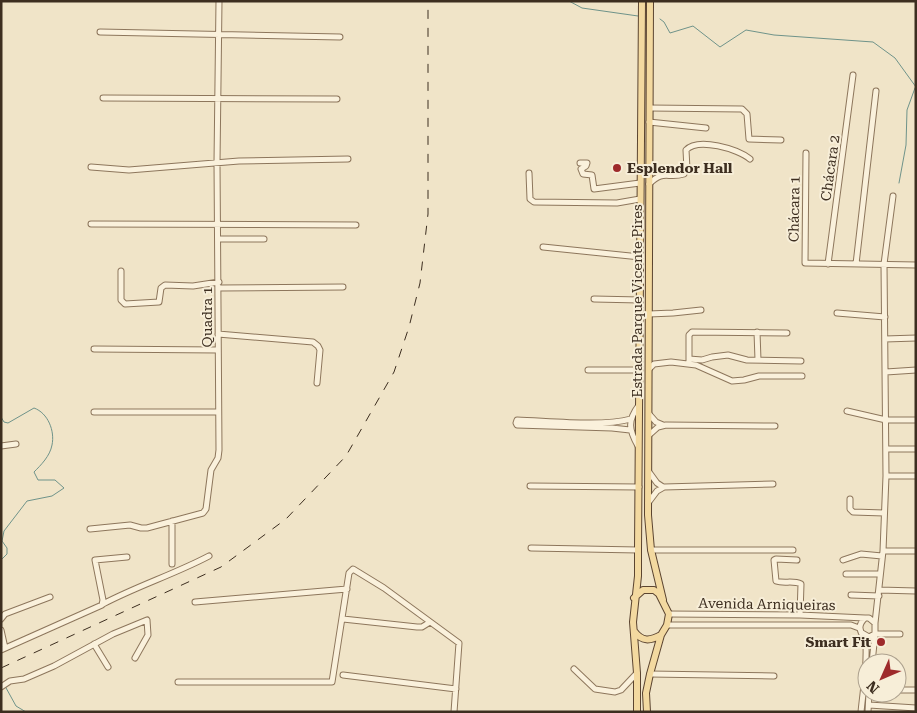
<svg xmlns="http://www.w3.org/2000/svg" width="917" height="713" font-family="'Roboto Serif',serif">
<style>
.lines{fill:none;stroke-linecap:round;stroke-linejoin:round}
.stream{stroke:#6f938a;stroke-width:1}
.minor-casing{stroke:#8d765c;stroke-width:7}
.major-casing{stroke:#5b4430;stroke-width:8}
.minor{stroke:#faf1dc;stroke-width:5}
.major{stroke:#f3d9a0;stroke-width:6}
.rail{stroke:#3d2e20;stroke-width:1;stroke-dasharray:9 9;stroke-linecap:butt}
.poi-dot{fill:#9e2a2b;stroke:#f7eed8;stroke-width:2}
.labels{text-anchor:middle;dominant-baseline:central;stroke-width:4;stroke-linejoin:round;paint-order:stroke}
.poi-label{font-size:14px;font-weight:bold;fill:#3d2e20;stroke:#f7eed8;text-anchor:start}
.street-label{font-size:14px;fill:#3d2e20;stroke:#f7eed8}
</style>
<rect width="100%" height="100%" fill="#f0e4c8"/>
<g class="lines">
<path class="stream" d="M569,1L582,8L638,16
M660,19L664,22L670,33L693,26L720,47L746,30L774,35L873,42L895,58L916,87
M899,183L906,145L907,110L915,88
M1,417L4,422L8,423L34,408C48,413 55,431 52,445C50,456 41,465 34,472L38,480H55L64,488L52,496L27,501L4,531L2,541L7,548V554L1,560
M5,686L16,706L26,712"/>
<g class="minor-casing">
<path id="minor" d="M100,32L340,37
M103,98L337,99
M650,108L742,109L747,114L749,139L781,140
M649,122L706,128
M806,153L805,263L916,265
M580,163H587L586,166L581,169L583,174L592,175L594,189L640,183
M650,164L655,171L662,175
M91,167L129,170L239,161L348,159
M529,173L530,199L534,202L617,203L640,199
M649,184C664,169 667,179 684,174L687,169L686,150C698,137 738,149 750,159
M91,224L356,225
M219,239H264
M543,247L640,257
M828,264L853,75
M856,264L876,91
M121,271V300L125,304L159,302L161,288L165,285L193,286L219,282
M219,288L343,287
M594,299L640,300
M837,313L885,317
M649,314L673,313L701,310
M757,332L758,360
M218,334L313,342L318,346L320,350L317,383
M885,339L916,338
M94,349L218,350
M689,359L702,360L712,357L728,355L747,360L801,361
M689,363V335L692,332L787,333
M649,369L654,364L671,362L696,365L732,381L744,380L759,376H802
M588,370H639
M886,372L916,370
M847,411L886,420H916
M94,412H218
M649,414L656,422L663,425
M630,430L612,428L517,425L516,423L517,420C549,421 602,427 631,419
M649,435L658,427L666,425L775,426
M1,446L16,444
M638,446C629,430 627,421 639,405
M886,449H916
M649,472L657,483L663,487
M886,476H916
M530,486L639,487
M850,499V509L853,512L884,513
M648,503L657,491L664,487L773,484
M172,521V564
M90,529L130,525L141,528H147L203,513L206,509L211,470L218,458L219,450L217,162L219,1
M531,548L638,550
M651,550H793
M883,551H916
M797,560L776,559L774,560L776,581C784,584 793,580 801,584L800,615
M843,560L861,554L882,556
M846,574H880
M879,590L916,591
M851,595L879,596
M195,602L347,589
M103,604C137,586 175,574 209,556
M669,614L800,615L865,618
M1,619L5,614L50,597
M343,619L417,627H422L430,622
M875,623L883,551L886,476L884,264L893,196
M667,625H851L859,628
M1,630L5,648
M94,644L108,667
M1,650L102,605L103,600L95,560L127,557
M872,663L875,634H900
M574,669L595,689L615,692L621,690L637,673
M650,674L774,676
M343,675L456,689
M178,682H332L349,573L353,569L384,588L459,643L454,712
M1,687L10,681L24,679L54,666L113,634L147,620L148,635L135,658
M897,690H916
M869,705L916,708
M861,712C863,691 867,668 866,647C866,634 853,630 865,618H869L875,623V634L869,637L862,633
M868,712L869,693"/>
</g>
<g class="major-casing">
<path id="major" d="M650,1L648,515L651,550L663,600
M634,598L643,590H654L659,594L669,614L667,625L661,635L650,674L646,693L647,712
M634,631C642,642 650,641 661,635
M637,712V673L633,622L638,576V550L642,1"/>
</g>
<use href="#minor" class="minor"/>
<use href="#major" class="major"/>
<path class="rail" d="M1,668L221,567L286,519L346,456L394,372L409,327L420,283L428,214V1"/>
</g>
<g class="poi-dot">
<circle cx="617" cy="168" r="5"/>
<circle cx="881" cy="642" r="5"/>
</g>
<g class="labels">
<g class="poi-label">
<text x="627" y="168">Esplendor Hall</text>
<text x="871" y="642" text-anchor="end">Smart Fit</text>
</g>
<g class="street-label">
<text transform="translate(830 168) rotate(-82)">Chácara 2</text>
<text transform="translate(794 209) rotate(-89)">Chácara 1</text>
<text transform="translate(637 301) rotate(-90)">Estrada Parque Vicente Pires</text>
<text transform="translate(207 317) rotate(-90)">Quadra 1</text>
<text transform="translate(767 604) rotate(1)">Avenida Arniqueiras</text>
</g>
</g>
<rect width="917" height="713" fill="none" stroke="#3d2e20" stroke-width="5"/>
<g transform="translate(882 678) rotate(225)"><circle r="24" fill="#f7eed8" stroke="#ada18e"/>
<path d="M0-4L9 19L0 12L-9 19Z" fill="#9e2a2b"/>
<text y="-8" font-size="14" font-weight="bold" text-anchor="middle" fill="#3d2e20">N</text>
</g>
</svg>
